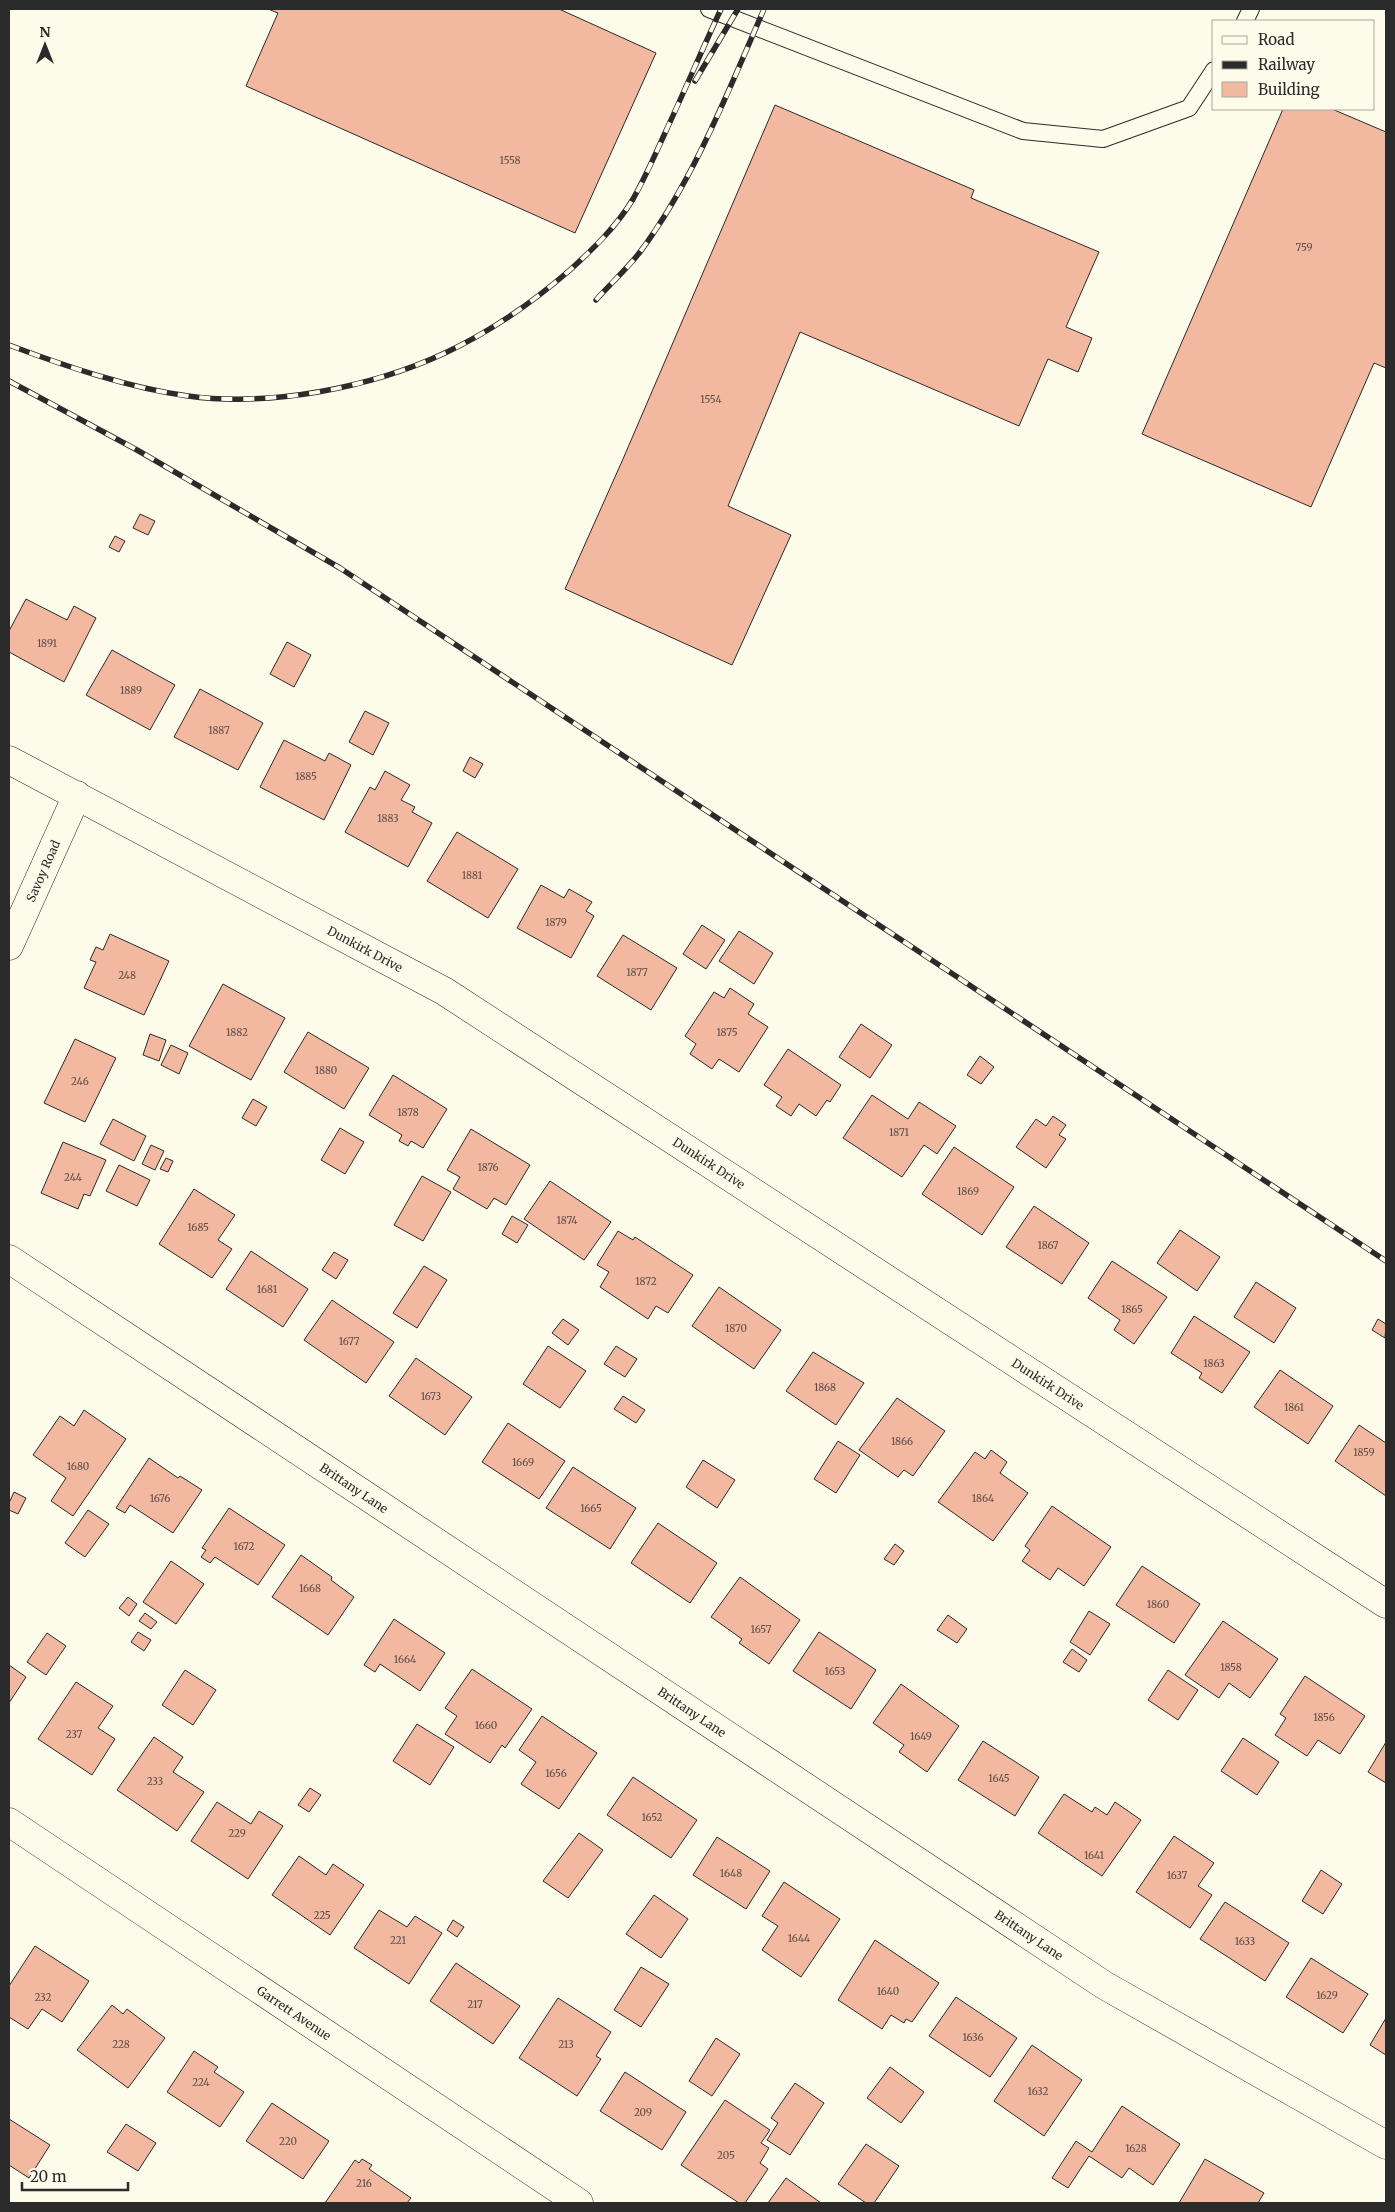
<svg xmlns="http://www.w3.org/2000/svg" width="1395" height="2212" font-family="Merriweather,serif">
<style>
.building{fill:#f2b8a0;stroke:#2b2b2b}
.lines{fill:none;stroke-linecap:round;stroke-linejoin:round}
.lane-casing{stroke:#2b2b2b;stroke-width:18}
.street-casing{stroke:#2b2b2b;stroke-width:29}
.lane{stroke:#fdfbea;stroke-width:16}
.street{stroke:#fdfbea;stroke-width:28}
.rail-casing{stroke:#2b2b2b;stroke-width:5.5}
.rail{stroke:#fdfbea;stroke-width:4;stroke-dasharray:11;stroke-linecap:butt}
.labels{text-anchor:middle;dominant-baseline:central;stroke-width:4;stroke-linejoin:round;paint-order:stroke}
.number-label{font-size:10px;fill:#5d4e48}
.street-label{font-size:12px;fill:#2b2b2b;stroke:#fdfbea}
</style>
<rect width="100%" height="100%" fill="#fdfbea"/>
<path class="building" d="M268,9H559L656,53L575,233L246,86L278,13Z
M775,105L974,190L971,198L1099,252L1066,327L1092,338L1078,372L1048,359L1019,426L800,332L728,506L791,535L732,665L565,589L623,459Z
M1283,109H1332L1386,132V368L1374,363L1311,507L1142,434Z
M140,514L155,521L148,535L133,528Z
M115,536L125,541L119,552L109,547Z
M26,599L67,620L74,606L96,618L64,682L9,652V631Z
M287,642L311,655L294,687L270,674Z
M112,650L175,685L150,730L86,695Z
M200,689L263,723L238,770L174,737Z
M365,711L389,723L373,755L349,742Z
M284,740L325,761L329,753L351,765L324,820L260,787Z
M470,757L483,764L475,778L463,771Z
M385,771L410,785L401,800L415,807L412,812L432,823L408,867L345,832L370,787L375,790Z
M457,832L518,869L488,918L427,881Z
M541,885L564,898L569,889L592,902L586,911L594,916L571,958L517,928Z
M702,925L725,940L706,969L683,954Z
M739,931L773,953L754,984L719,961Z
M110,934L169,961L144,1015L84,988L96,962L90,960L96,947L103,950Z
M623,935L677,968L651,1010L597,976Z
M223,984L285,1018L251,1080L189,1046Z
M730,988L754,1004L748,1014L768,1027L739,1072L719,1059L712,1069L690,1054L696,1044L685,1036L714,992L724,998Z
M861,1024L892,1045L870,1078L839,1057Z
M308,1032L369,1068L344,1109L284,1072Z
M150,1034L166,1040L159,1061L143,1055Z
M75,1039L116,1058L85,1122L44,1103Z
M171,1045L188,1053L179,1074L161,1065Z
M788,1049L841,1085L830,1102L827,1100L816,1116L799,1104L791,1116L776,1106L782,1097L764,1085Z
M980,1056L994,1067L981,1084L967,1075Z
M393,1075L447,1109L423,1148L411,1141L408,1146L399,1141L402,1135L369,1115Z
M872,1095L908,1119L919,1102L956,1126L937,1154L924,1145L902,1177L843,1138Z
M253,1099L267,1107L256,1126L242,1118Z
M1053,1116L1066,1125L1059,1135L1066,1139L1046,1168L1016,1147L1036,1119L1046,1126Z
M113,1119L146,1136L134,1161L100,1144Z
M340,1128L364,1142L345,1174L321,1160Z
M471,1129L530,1165L506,1205L494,1198L487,1209L453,1189L460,1177L447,1170Z
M63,1142L106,1160L90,1196L84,1194L78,1209L41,1193Z
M151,1145L164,1151L155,1170L142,1164Z
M954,1147L1014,1187L982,1235L922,1194Z
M166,1158L173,1161L168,1172L160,1169Z
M119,1165L150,1180L137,1206L106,1191Z
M422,1176L451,1192L423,1241L394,1225Z
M550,1181L611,1222L584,1260L524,1219Z
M194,1189L235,1215L218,1240L232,1249L212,1278L159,1244Z
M1034,1206L1089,1243L1062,1284L1006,1247Z
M512,1216L528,1225L517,1243L502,1234Z
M1180,1230L1220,1257L1197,1291L1157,1263Z
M618,1231L633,1240L635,1237L693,1275L668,1313L656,1306L648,1319L600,1287L609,1272L597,1265Z
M251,1251L308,1289L283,1327L226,1289Z
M334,1252L348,1260L336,1279L322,1270Z
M1112,1261L1167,1297L1134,1344L1114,1330L1120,1320L1088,1298Z
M424,1266L447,1280L417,1328L393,1313Z
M1256,1282L1296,1308L1274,1343L1234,1317Z
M719,1287L781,1330L754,1369L692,1326Z
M332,1300L394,1342L366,1383L304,1340Z
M1194,1316L1250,1352L1222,1393L1199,1378L1202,1373L1171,1353Z
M563,1319L579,1330L568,1345L552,1333Z
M1378,1319L1386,1324L1385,1338L1372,1330Z
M548,1346L586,1371L560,1408L523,1384Z
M616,1346L637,1359L625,1377L604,1364Z
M813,1352L864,1383L836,1425L786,1391Z
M416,1358L472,1397L445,1435L389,1396Z
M1280,1370L1333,1406L1308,1444L1254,1407Z
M623,1396L645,1410L636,1423L614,1409Z
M897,1398L945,1431L913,1476L904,1470L898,1477L859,1450Z
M84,1410L126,1439L73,1516L51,1501L66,1478L33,1455L60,1416L74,1426Z
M508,1423L565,1461L539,1499L482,1462Z
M1359,1425L1386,1443V1496L1335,1461Z
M838,1441L860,1455L836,1493L814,1479Z
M991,1450L1007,1462L1000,1473L1028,1493L993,1541L938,1502L975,1452L985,1459Z
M149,1458L178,1478L180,1476L202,1490L173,1533L130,1505L125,1513L116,1508Z
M703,1460L735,1480L717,1508L686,1487Z
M573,1467L636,1508L610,1549L546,1508Z
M14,1492L26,1498L18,1514L9,1510V1503Z
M1052,1506L1111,1547L1084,1586L1058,1568L1050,1580L1022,1561L1030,1550L1025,1546Z
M229,1508L285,1545L258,1585L215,1557L210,1563L201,1557L206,1550L202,1548Z
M88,1510L109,1524L85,1557L65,1543Z
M658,1523L717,1563L690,1603L631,1563Z
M895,1544L904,1551L894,1565L884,1559Z
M301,1555L332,1577L331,1580L354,1597L328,1635L272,1597Z
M171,1561L204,1584L176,1624L143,1602Z
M1142,1566L1200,1604L1174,1643L1116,1605Z
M740,1577L800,1620L769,1664L739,1643L742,1639L711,1617Z
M128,1597L137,1604L129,1616L119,1608Z
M1089,1611L1110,1624L1090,1655L1070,1642Z
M145,1613L157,1622L151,1629L139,1621Z
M948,1615L967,1629L957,1643L937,1630Z
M394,1619L445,1653L420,1691L380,1664L375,1672L364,1665Z
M1223,1621L1278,1659L1250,1698L1229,1683L1219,1698L1185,1675Z
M138,1632L151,1640L144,1651L131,1642Z
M819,1632L876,1670L851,1709L793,1671Z
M47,1633L66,1646L46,1675L27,1662Z
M1072,1649L1087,1660L1079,1672L1063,1662Z
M9,1665L26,1677L9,1703Z
M472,1669L532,1709L505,1748L502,1745L490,1763L445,1734L457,1716L445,1708Z
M185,1670L216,1690L193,1725L162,1705Z
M1168,1670L1198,1690L1178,1720L1148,1700Z
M1305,1676L1365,1716L1340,1754L1318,1740L1307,1756L1275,1735L1286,1718L1280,1714Z
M76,1682L113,1706L98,1728L115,1739L92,1775L38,1739Z
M901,1684L959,1726L927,1772L899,1752L904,1745L873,1723Z
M542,1716L597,1753L559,1809L521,1784L536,1762L519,1750Z
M417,1724L454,1747L430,1785L393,1761Z
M154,1737L183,1757L173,1772L204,1792L177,1831L117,1790Z
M1243,1738L1279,1762L1257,1795L1221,1771Z
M983,1741L1039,1777L1015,1816L958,1780Z
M1386,1742V1783L1368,1772Z
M633,1777L697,1820L671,1858L607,1815Z
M310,1788L321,1795L309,1812L298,1805Z
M1064,1794L1092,1812L1095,1807L1107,1815L1115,1802L1141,1820L1102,1876L1038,1833Z
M217,1802L251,1824L259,1811L283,1826L248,1879L191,1841Z
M579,1833L603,1850L568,1898L543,1881Z
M1174,1836L1214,1863L1198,1886L1212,1895L1190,1928L1136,1892Z
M717,1837L770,1871L746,1909L693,1875Z
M299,1856L326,1875L333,1864L364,1885L330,1935L272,1895Z
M1321,1870L1342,1884L1323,1914L1302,1901Z
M784,1882L840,1919L801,1977L762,1950L778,1926L762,1916Z
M654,1895L688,1919L661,1958L626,1934Z
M1225,1902L1289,1943L1265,1981L1200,1939Z
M379,1910L407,1927L415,1916L442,1933L409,1984L354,1948Z
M453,1920L464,1927L457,1937L447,1930Z
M875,1940L939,1983L912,2022L906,2019L904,2023L891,2015L882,2029L838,2000Z
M35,1946L89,1981L62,2022L42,2009L28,2029L9,2017V1986Z
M1311,1958L1368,1994L1343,2033L1286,1997Z
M456,1963L520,2006L493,2044L430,2001Z
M641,1967L669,1984L641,2027L614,2010Z
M956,1997L1017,2038L990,2077L929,2036Z
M558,1998L611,2032L596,2056L601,2059L577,2096L519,2058Z
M112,2005L123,2014L127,2009L165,2038L128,2088L77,2050Z
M1386,2018V2055L1370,2045Z
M716,2038L740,2054L712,2096L689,2081Z
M1032,2045L1082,2080L1044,2136L994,2101Z
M194,2051L218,2067L214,2072L244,2092L220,2127L167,2092Z
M890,2067L924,2092L901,2123L867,2098Z
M625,2072L686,2112L662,2150L600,2111Z
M795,2083L824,2103L790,2155L767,2140L778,2123L771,2118Z
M725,2100L770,2130L761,2143L769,2148L760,2163L768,2169L745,2203H739L681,2165Z
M272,2103L329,2141L303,2179L246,2141Z
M1122,2106L1180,2144L1153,2185L1129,2168L1122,2178L1089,2156L1068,2188L1052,2178L1076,2141L1092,2152Z
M9,2119L50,2145L29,2178L9,2165Z
M126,2124L156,2143L138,2171L107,2152Z
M866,2144L899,2166L874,2203H866L838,2184Z
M362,2159L372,2165L369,2169L411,2198L407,2203H325L355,2160L359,2163Z
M1205,2159L1264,2193L1258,2203H1179Z
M786,2178L821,2203H768Z"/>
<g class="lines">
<g class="lane-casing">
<path id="lane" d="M709,9L1023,131L1103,139L1189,108L1214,70
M1245,21L1251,9"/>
</g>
<g class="street-casing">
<path id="street" d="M9,760L444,991L1386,1604
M9,946L77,795
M9,1259L1104,1985L1386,2145
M9,1822L579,2203"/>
</g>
<use href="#lane" class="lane"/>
<use href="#street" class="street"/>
<g class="rail-casing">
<path id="rail" d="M695,81L738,9
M596,300C610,284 627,269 640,252C693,181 729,90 764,9
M9,345C65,366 129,388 188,396C270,407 370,388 445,353C490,332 533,302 570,270C593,249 617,226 633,199C645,178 655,155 665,133C684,92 702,50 721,9
M9,381L137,450L340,568L1386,1261"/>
</g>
<use href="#rail" class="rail"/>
</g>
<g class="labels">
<g class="number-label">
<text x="510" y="160">1558</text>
<text x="1304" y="247">759</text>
<text x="711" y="399">1554</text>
<text x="47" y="643">1891</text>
<text x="131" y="690">1889</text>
<text x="219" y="730">1887</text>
<text x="306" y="776">1885</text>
<text x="388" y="818">1883</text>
<text x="472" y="875">1881</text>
<text x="556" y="922">1879</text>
<text x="637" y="972">1877</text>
<text x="127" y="975">248</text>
<text x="237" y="1032">1882</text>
<text x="727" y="1032">1875</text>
<text x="326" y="1070">1880</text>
<text x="80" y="1081">246</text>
<text x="408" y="1112">1878</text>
<text x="899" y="1132">1871</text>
<text x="488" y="1167">1876</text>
<text x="73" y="1177">244</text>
<text x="968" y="1191">1869</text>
<text x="567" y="1220">1874</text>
<text x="198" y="1227">1685</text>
<text x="1048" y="1245">1867</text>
<text x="646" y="1281">1872</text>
<text x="267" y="1289">1681</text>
<text x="1132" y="1309">1865</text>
<text x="736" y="1328">1870</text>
<text x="349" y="1341">1677</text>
<text x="1214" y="1363">1863</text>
<text x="825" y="1387">1868</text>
<text x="431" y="1396">1673</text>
<text x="1294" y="1407">1861</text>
<text x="902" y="1441">1866</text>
<text x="1364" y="1452">1859</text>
<text x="523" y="1462">1669</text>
<text x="78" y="1466">1680</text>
<text x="160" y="1498">1676</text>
<text x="983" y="1498">1864</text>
<text x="591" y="1508">1665</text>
<text x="244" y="1546">1672</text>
<text x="310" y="1588">1668</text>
<text x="1158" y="1604">1860</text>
<text x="761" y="1629">1657</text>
<text x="405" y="1659">1664</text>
<text x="1231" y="1667">1858</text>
<text x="835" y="1671">1653</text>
<text x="1324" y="1717">1856</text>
<text x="486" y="1725">1660</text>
<text x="74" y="1734">237</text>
<text x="921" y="1736">1649</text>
<text x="556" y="1773">1656</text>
<text x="999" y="1778">1645</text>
<text x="155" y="1781">233</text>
<text x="652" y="1817">1652</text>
<text x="237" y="1833">229</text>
<text x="1094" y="1855">1641</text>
<text x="731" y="1873">1648</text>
<text x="1177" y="1875">1637</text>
<text x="322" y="1915">225</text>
<text x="799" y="1938">1644</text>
<text x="398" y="1940">221</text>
<text x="1245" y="1941">1633</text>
<text x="888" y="1991">1640</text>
<text x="1327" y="1995">1629</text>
<text x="43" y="1997">232</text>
<text x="475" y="2004">217</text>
<text x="973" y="2037">1636</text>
<text x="121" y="2044">228</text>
<text x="566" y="2044">213</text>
<text x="201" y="2082">224</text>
<text x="1038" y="2091">1632</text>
<text x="643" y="2112">209</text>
<text x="288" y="2141">220</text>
<text x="1136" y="2148">1628</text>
<text x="726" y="2155">205</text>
<text x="364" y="2183">216</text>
</g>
<g class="street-label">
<text transform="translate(43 871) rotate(-66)">Savoy Road</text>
<text transform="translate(365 949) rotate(28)">Dunkirk Drive</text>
<text transform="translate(709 1163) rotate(33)">Dunkirk Drive</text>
<text transform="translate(1048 1384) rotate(33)">Dunkirk Drive</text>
<text transform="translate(354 1488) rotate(34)">Brittany Lane</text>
<text transform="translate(692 1712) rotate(34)">Brittany Lane</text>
<text transform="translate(1029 1935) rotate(34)">Brittany Lane</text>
<text transform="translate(294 2013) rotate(34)">Garrett Avenue</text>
</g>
</g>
<rect width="1395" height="2212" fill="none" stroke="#2b2b2b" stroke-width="20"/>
<rect x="1212" y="20" width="162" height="90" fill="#fdfbea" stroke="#a9a89e"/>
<rect x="1222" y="36" width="25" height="8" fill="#fdfbea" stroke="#a9a89e"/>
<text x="1258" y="45" font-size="15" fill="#2b2b2b">Road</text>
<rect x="1222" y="61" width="25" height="8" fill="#2b2b2b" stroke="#a9a89e"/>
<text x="1258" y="70" font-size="15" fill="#2b2b2b">Railway</text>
<rect x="1222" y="82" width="25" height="15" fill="#f2b8a0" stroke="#a9a89e"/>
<text x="1258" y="95" font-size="15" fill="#2b2b2b">Building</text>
<g transform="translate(45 45)" stroke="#fdfbea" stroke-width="4" paint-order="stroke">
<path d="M0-4L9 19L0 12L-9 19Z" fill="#2b2b2b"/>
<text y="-8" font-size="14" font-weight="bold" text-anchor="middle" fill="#2b2b2b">N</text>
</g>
<path d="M22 2182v8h106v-8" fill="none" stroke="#2b2b2b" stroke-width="2.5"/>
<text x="30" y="2182" font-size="15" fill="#2b2b2b" stroke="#fdfbea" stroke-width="4" paint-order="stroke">20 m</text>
</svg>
